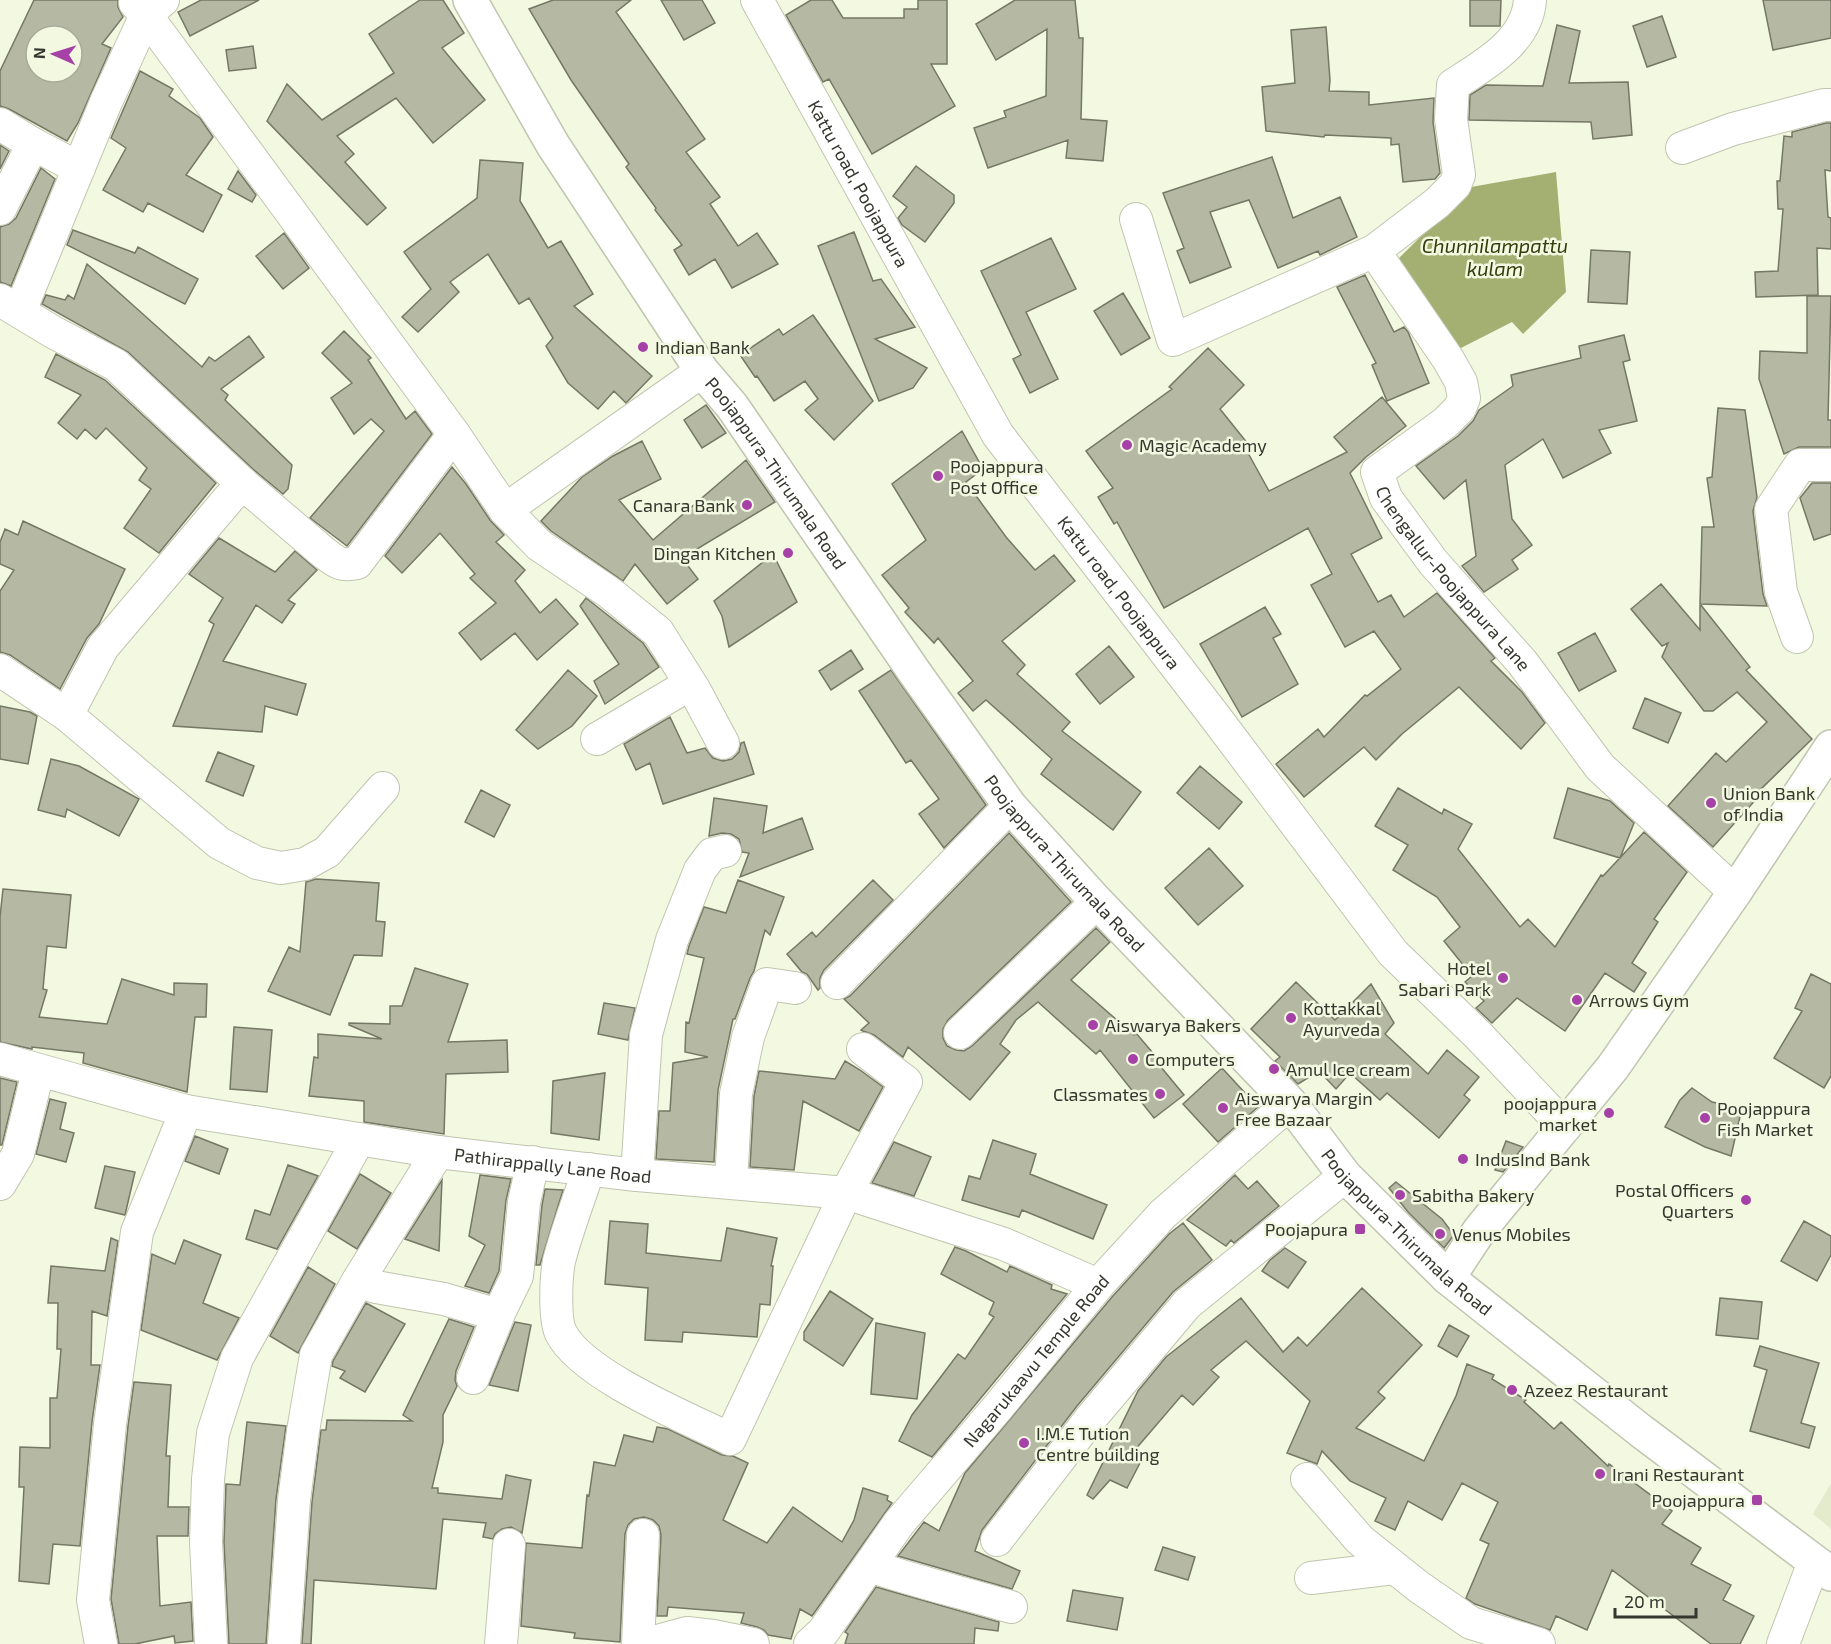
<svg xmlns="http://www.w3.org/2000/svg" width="1831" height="1644" font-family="'Exo 2',sans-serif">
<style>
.built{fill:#e4ebcd}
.water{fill:#a4af72}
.building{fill:#b5b9a4;stroke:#747864;stroke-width:1.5;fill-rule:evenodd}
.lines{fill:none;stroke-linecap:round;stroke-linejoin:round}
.street-casing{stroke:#c0c5af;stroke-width:34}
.secondary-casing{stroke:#c0c5af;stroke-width:36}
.street{stroke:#fff;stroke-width:32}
.secondary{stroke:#fff;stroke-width:33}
.poi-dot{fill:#a541a7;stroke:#f3f8e1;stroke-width:2}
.labels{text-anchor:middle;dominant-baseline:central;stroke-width:5;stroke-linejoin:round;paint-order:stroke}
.street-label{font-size:18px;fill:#35372f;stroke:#f3f8e1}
.poi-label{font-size:18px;fill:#35372f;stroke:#f3f8e1;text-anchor:start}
.water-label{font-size:20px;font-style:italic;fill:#363c0d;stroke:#f3f8e1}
</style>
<rect width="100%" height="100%" fill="#f3f8e1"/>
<path class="built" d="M1831,1483V1529L1813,1514Z"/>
<path class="water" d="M1556,172L1566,292L1523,334L1512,322L1455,351L1398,259L1471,187Z"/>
<path class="building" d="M34,0H118V7L123,17L102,44L111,48L78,123L67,141L9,109L0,106V71ZM36,36H72V72H36Z
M201,0H259L190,36L178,12Z
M420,0H443L464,33L442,48L485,100L433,143L396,98L337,136L354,154L345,162L386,208L367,225L267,121L287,84L322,120L394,73L369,34Z
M553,0H631L616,12L705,139L686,152L720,197L710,204L738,246L757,233L778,264L732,288L715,259L689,275L674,250L682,245L655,210L656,208L626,167L629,164L571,80L529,9Z
M661,0H702L715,23L684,40Z
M811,0H832L843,18H904V9H918V0H947V64H931L955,106L872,154L829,79L823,82L786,15Z
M1015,0H1075L1079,38H1083L1081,119L1107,121L1103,161L1066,158L1068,140L988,168L974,128L1006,117L1004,111L1046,96L1047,29L996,60L976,24Z
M1470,0H1501L1500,26H1470Z
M1763,0H1831V38L1773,50Z
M1662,16L1676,57L1647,67L1633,26Z
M1557,25L1580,31L1569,83L1628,82L1632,135L1593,139L1591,122L1469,120L1470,95L1486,85L1543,86Z
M1326,27L1330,80L1329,91L1369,92V105L1434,98L1433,122L1440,173L1435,179L1403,182L1399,144L1391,145V138L1325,135L1324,137L1266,131L1262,87L1295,83L1291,30Z
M253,46L256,68L229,71L226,50Z
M140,71L173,89L169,96L200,118L213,137L186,175L222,195L203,232L148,203L143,212L103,190L126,148L111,138Z
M1826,123H1831V171L1825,170L1828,217L1831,218V249L1817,248L1818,295L1756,297L1755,272L1778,271L1783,209H1778L1777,181H1780L1784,136L1792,137V132Z
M0,145L9,151L0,169Z
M1272,157L1293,218L1340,197L1357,237L1320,255L1318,251L1278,268L1249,200L1210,212L1231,267L1190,283L1177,251L1184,248L1163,193Z
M480,160L523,163L520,201L548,248L561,241L593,294L574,306L652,376L626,403L614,391L598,409L568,383L546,346L553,338L529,298L519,304L488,254L450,282L459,292L418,332L402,317L431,289L404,252L477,198Z
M916,166L954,195V203L925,242L902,225L898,218L907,207L893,196Z
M41,168L55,179L11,286L0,282V227L9,224L16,218Z
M238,171L256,195L252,202L228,189Z
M73,230L135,253L138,247L198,279L185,304L67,245Z
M854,232L873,281L881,279L915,327L875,339L927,368L913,388L879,401L818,246Z
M284,233L309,268L283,289L256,256Z
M1051,238L1076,289L1026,312L1058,379L1030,393L1013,359L1021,355L981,271Z
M1591,250L1630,252L1627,304L1588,302Z
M87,264L202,367L209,357L215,361L249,336L264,357L221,389L228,395L225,400L292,465L288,489L283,494L254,470L128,352L42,304L46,295L65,300L68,295L74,299Z
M1365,275L1394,332L1404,327L1408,332L1429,383L1387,401L1372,365L1376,363L1337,287Z
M1123,293L1150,338L1121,355L1094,311Z
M1807,296H1831L1828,420H1831V447H1799L1784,454L1759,379L1760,351L1807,353Z
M813,315L873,401L834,440L805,410L818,399L805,381L774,401L757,376L755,377L740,355L779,329L783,335Z
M344,331L371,358L368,360L406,419L415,411L432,434L347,546L310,518L384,431L371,419L354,434L331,398L352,383L322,353Z
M1624,335L1630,360L1623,362L1637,421L1599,430L1611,453L1563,478L1543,439L1505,465L1512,519L1532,545L1512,560L1518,569L1484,592L1462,566L1476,556L1466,480L1444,499L1416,466L1458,436L1473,421L1479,410L1513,386L1511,375L1581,358L1579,346Z
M1208,348L1244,385L1220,409L1252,449L1248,453L1269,491L1347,452L1334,437L1382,397L1406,426L1366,457L1350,473L1382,538L1351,554L1378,602L1391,595L1404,617L1437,593L1495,658L1491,661L1522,692L1545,723L1521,749L1459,687L1402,734L1376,760L1364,747L1304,797L1276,764L1318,729L1324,737L1365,695L1367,696L1401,669L1374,631L1345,647L1311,585L1332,574L1308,528L1164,608L1117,522L1114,524L1098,497L1113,488L1086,451L1172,389L1169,387Z
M56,354L105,380L216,483L159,553L124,528L151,489L139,480L147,468L106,428L96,439L85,429L77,439L58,423L81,395L45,377Z
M706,405L726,433L702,448L684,420Z
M1718,408L1745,410L1757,497L1753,511L1763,594L1767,606L1700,604L1702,527H1714L1707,478L1712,477Z
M962,431L983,469L966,482L1006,537L1035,570L1054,555L1075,581L1002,641L1025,665L1017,674L1070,722L1062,731L1141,792L1113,830L1041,774L1052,759L986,700L973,711L958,693L973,681L938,638L934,643L905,612L909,608L882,575L926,540L892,484Z
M642,441L661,479L619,500L653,540L746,460L775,502L682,558L698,579L667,604L635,564L623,581L551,531L541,521L582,477L613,456Z
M452,467L466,484L490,520L504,535L496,542L525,570L515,581L540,613L556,599L578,624L537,660L515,633L481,660L459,633L496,603L470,578L475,574L440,533L402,573L385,556Z
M1812,483H1831V534L1814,540L1800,498Z
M23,521L125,569L99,624L87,638L60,689L10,655L0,652V591L14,570L0,564V542L5,529L18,535Z
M219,538L275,572L295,551L317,570L288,600L295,604L282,623L256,605L223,661L306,684L297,715L265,706L262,732L173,726L214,624L209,621L223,598L189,574Z
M773,554L797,602L729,647L722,616L714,601Z
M1661,584L1700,630V604L1750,667L1746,670L1812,739L1758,792L1761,794L1713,847L1668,806L1716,753L1726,762L1767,722L1737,692L1713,711H1704L1662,657L1668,643L1662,646L1631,609Z
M586,598L643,643L659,667L605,704L594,681L619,664L580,606Z
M1265,607L1281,634L1273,638L1298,684L1242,717L1200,644Z
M1595,633L1616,671L1579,691L1558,653Z
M1109,646L1134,677L1100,704L1076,674Z
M851,650L863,669L831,690L819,671Z
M568,670L597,696L572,726L538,749L516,730Z
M891,670L986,805L944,848L919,814L939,799L911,760L906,763L859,691Z
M1645,698L1681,713L1668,743L1633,728Z
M0,706L30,712L37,716L28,764L0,759Z
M670,717L687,753L705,748L713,758L723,761L732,759L739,752L741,743L744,742L754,774L663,804L650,763L636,770L624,744Z
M218,752L254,766L243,796L206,781Z
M51,759L79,766L139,799L119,836L67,809L65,817L38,810Z
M1200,766L1242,802L1219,829L1177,793Z
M1398,788L1442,814L1444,809L1472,824L1458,849L1520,927L1528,919L1555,947L1601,875L1603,876L1644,832L1687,872L1654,919L1658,922L1632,963L1646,973L1634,992L1605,973L1565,1031L1517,998L1492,1023L1476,1008L1484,1001L1465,982L1472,976L1444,941L1460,927L1437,897L1393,870L1408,845L1375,826Z
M1568,788L1610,801L1634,823L1620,858L1554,838Z
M481,790L510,805L494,837L465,822Z
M714,798L767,806L763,833L802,818L813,849L740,877L749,853L742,852L739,839L731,834L722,833L709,836Z
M1009,833L1071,902L948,1020L943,1029V1038L947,1046L956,1050L964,1051L972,1046L1096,928L1110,942L1071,980L1134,1035L1136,1033L1158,1059L1156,1061L1184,1095L1154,1118L1100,1050L1096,1054L1038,1002L1016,1020L1000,1044L1010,1052L970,1100L908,1047L903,1057L874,1035L863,1031L861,1030L869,1023L844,999L850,996Z
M1209,848L1243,886L1198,925L1165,888Z
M316,879L379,883L376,921L385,922L382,956L354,955L330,1015L268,991L289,947L300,952L306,882Z
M738,880L784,897L770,935L765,930L754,971L750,978L735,1019H733L718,1090L714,1162L656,1159L659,1111H670L673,1063L708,1057L685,1052L686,1022L689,1023L704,958L687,954L689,946L704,907L726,913Z
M873,880L893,900L824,970L820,978V988L818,990L807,974L802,972L787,954L812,932L816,937Z
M3,889L71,895L66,948L47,946L43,989L47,990L39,1017L107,1024L122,979L174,995V983L207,984L206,1017H195L187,1092L83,1063L84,1053L32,1047V1049L0,1042V917Z
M415,968L468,984L448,1042L507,1040L508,1072L446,1074L444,1134L364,1122V1101L309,1096L314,1057L318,1058V1034L382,1039L349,1025V1023L390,1024V1006H402Z
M1811,974L1831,984V1076L1824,1088L1774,1058L1802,1011L1795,1008Z
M1296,982L1335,1020L1371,984L1394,1023L1385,1034L1428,1074L1447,1050L1479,1077L1464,1095L1470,1100L1439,1138L1387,1093L1380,1100L1350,1073L1336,1089L1319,1071L1298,1084L1275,1061L1280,1057L1251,1029Z
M604,1003L635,1008L628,1040L598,1034Z
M234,1027L272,1030L267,1092L230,1089Z
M845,1061L860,1070L883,1087L859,1131L803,1101L794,1170L750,1167L754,1096L759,1071L835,1079Z
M1222,1068L1258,1107L1218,1142L1183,1104Z
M605,1073L599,1140L551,1133L553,1081Z
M0,1078L17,1082L2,1145H0Z
M1692,1088L1712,1102L1742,1108L1731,1156L1705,1147L1665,1127L1680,1100Z
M50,1099L66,1103L60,1129L74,1133L66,1162L36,1154Z
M195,1136L228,1149L219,1174L185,1161Z
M993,1140L1036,1154L1030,1174L1107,1205L1093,1239L1022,1210L1019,1217L962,1200L969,1176L980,1179Z
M1506,1141L1523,1147L1503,1172L1495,1170Z
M894,1142L931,1157L914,1196L872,1183Z
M288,1165L318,1176L277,1249L246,1239L255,1210L270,1215Z
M105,1166L135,1172L125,1215L95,1208Z
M360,1174L391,1193L357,1249L328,1231Z
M480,1175L511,1179L506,1200L499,1271L489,1293L465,1286L485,1245L469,1236Z
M1235,1175L1248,1189L1257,1181L1279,1206L1234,1243L1231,1240L1226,1246L1187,1220Z
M442,1180L439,1251L405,1239Z
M1396,1182L1442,1219L1454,1235L1444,1248L1408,1212L1389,1188Z
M545,1189L563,1190L540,1265H536L542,1205Z
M610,1221L648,1224L646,1253L721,1261L727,1228L777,1238L771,1266H773L770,1305L760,1304L757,1337L683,1332L682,1342L645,1340L648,1288L605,1284Z
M1804,1221L1831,1236V1255L1817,1281L1781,1261Z
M1183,1223L1212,1260L1173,1292L1077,1406L982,1530L975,1551L1020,1571L1012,1589L898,1556L924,1522L939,1531L965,1473L1112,1297L1169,1234Z
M111,1238L118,1241L107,1316L92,1311L91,1365H100L92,1422L80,1546L53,1544L49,1584L19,1581L24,1487H19L20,1447L50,1448V1398H57L61,1349H57L58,1303H48L51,1266L105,1271Z
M184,1240L221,1255L203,1303L239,1318L217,1360L141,1330L152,1254L175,1264Z
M955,1247L966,1251L1007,1272L1010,1266L1052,1285L1051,1289L1067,1294L932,1457L899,1441L912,1415L958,1354L965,1359L994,1317L989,1314L994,1302L941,1274Z
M1285,1248L1306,1262L1288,1288L1262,1271L1270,1260Z
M308,1267L335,1284L298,1353L270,1336Z
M1362,1288L1422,1345L1378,1392L1385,1398L1356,1428L1424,1461L1456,1396L1467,1364L1494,1375L1492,1379L1526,1400L1524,1402L1554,1429L1561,1422L1608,1466L1609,1464L1672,1511L1662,1524L1701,1548L1691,1564L1731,1585L1723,1600L1754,1616L1740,1644H1711L1612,1570L1587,1630L1556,1616L1550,1630L1475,1604L1466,1598L1489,1544L1480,1540L1498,1502L1462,1483L1442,1520L1408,1501L1395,1530L1375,1521L1386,1498L1350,1481L1322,1451L1317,1464L1287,1453L1310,1401L1246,1341L1211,1370L1219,1377L1193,1405L1182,1395L1128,1458L1140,1463L1127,1488L1110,1480L1093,1499L1087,1495L1138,1391L1166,1357L1241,1298L1283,1352L1298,1337L1307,1346Z
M830,1291L873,1319L843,1366L804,1340V1332Z
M1720,1298L1762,1302L1758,1339L1716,1335Z
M366,1303L405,1324L365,1392L340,1378L345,1371L332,1366L333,1361Z
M449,1319L474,1327L456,1371L455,1380L457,1386L443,1415V1442L432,1488H438V1493L502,1499L506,1475L531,1480L522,1533L511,1527L502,1529L495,1534L493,1539L483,1537L486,1523L443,1519L436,1589L314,1580L311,1644H302L312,1502L321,1430H326L327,1420L412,1421L403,1415Z
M515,1322L531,1325L518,1391L489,1385Z
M876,1323L925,1333L917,1399L871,1394Z
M1449,1325L1469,1336L1457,1357L1438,1346Z
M1760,1346L1819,1363L1801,1423L1815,1427L1809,1448L1750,1431L1767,1370L1754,1366Z
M134,1382L171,1385L166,1456H170L168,1507H189L188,1536H157L160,1606L191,1602L193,1641L175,1643L174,1636L135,1644H119L111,1599L128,1426Z
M247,1422L286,1426L276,1499L266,1644H229L224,1542L226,1484L240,1485Z
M657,1427L668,1429L722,1455L733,1456L748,1463L723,1520L767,1543L793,1507L842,1542L854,1520L863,1488L888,1496L887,1500L892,1503L812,1616L800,1609L791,1639L768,1635L764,1630L757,1627L741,1623L744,1613L668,1607L667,1616H657L661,1535L659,1526L653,1520L644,1517L634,1519L628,1525L625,1534L620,1642L574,1638L575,1633L521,1626L526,1543L582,1548L587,1495L589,1496L594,1462L615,1466L624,1435L653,1442Z
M1163,1547L1195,1557L1188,1580L1155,1570Z
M876,1587L999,1622L998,1631L975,1628L974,1644H845L848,1634L845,1632Z
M1073,1590L1123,1598L1117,1630L1067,1621Z"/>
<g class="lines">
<g class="street-casing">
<g id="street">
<path d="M163,0L146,15L454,434L505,510L539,545L610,593L658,632L694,689L723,743"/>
<path id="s1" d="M757,0L998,435L1213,714L1393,953L1478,1035L1565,1127"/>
<path id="s2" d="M1530,0C1527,42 1484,65 1453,85L1451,119L1459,175L1455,185L1437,203L1374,251L1448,359L1461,382L1464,398L1460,408L1445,423L1377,472L1386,498L1433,562L1522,662L1600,767L1735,892"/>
<path d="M0,124L33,144L79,168"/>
<path d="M1682,148L1733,129L1824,105H1831"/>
<path d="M0,209L33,144"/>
<path d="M1136,219L1173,340L1374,251"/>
<path d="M0,300L53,332L116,365L242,483"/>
<path d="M20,311L106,102L146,15L135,3"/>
<path d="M505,510L702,371"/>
<path d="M1797,637L1781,592L1771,509L1800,465H1831"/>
<path d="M0,670L67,715L103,647L242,483L323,552C336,562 341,567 357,563L454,434"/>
<path d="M67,715L219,843L257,863L281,868L305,864L327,852L383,788"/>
<path d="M597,739L690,684"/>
<path d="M837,983L1010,806"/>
<path d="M960,1033L1097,902"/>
<path id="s3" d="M0,1059L186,1111L438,1152L637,1175L846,1193L1004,1244L1098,1285"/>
<path d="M589,1169C579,1199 567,1230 559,1261C556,1277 554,1319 561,1333C582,1375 687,1418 730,1439L846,1193L906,1082L863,1049"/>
<path d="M637,1175L646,1035L654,1005L672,940L700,870L712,854L725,851"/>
<path d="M731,1182L736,1094L748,1037L767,984L795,988"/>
<path d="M0,1184L18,1154L38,1071"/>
<path d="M358,1281L376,1287L444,1299L498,1315"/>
<path d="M473,1378L500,1311L517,1276L524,1202L533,1162"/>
<path d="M1307,1479L1360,1540L1419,1587L1471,1623L1539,1644"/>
<path d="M997,1540L1091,1418L1187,1304L1345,1176"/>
<path d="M870,1566C917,1582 964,1593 1011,1607"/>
<path d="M1311,1578L1394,1568"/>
<path d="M101,1644L93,1600L110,1424L137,1232L186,1111"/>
<path d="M211,1644L206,1542L208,1479L213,1433L237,1358L359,1139"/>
<path d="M284,1644L294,1500L303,1431L316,1355L359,1279L438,1152"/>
<path d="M501,1644L509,1545"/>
<path d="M638,1644L643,1535"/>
<path d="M647,1644L687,1633L713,1636L753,1644"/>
<path id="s4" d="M810,1644L823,1632L899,1523L999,1406L1098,1285L1163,1214L1290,1103"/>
<path d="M1783,1644L1814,1562"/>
</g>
</g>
<g class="secondary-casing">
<g id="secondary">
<path id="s5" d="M470,0L553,145L702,371L732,406L915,673L1010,806L1097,902L1290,1103L1345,1176L1448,1278L1641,1431L1831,1574"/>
<path d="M1448,1278L1479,1231L1613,1067L1735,892L1831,747"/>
</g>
</g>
<use href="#street" class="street"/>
<use href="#secondary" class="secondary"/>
</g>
<g class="poi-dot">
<circle cx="643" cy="347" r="6"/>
<circle cx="1127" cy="445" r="6"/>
<circle cx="938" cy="476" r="6"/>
<circle cx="747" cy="505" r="6"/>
<circle cx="788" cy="553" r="6"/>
<circle cx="1711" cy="803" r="6"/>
<circle cx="1503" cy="978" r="6"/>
<circle cx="1577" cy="1000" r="6"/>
<circle cx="1291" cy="1018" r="6"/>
<circle cx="1093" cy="1025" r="6"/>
<circle cx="1133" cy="1059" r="6"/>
<circle cx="1274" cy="1069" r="6"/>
<circle cx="1160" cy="1094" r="6"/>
<circle cx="1223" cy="1108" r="6"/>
<circle cx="1609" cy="1113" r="6"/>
<circle cx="1705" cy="1118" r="6"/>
<circle cx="1463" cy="1159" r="6"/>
<circle cx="1400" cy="1195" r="6"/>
<circle cx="1746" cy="1200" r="6"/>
<rect x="1354" y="1223" width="12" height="12" rx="3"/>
<circle cx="1440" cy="1234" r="6"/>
<circle cx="1512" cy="1390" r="6"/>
<circle cx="1024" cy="1443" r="6"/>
<circle cx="1600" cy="1474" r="6"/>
<rect x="1751" y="1494" width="12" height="12" rx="3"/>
</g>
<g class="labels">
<g class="street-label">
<text stroke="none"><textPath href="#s1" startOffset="210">Kattu road, Poojappura</textPath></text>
<text stroke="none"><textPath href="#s5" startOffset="564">Poojappura-Thirumala Road</textPath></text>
<text stroke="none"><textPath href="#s2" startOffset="747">Chengallur-Poojappura Lane</textPath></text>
<text stroke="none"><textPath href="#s1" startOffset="696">Kattu road, Poojappura</textPath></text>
<text stroke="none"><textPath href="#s5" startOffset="1050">Poojappura-Thirumala Road</textPath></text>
<text stroke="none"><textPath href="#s3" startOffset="564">Pathirappally Lane Road</textPath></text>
<text stroke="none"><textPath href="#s5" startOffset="1554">Poojappura-Thirumala Road</textPath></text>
<text stroke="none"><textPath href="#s4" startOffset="363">Nagarukaavu Temple Road</textPath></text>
</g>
<g class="poi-label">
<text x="655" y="347">Indian Bank</text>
<text x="1139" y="445">Magic Academy</text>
<text x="950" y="466">Poojappura<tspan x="950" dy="21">Post Office</tspan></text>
<text x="735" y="505" text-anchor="end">Canara Bank</text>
<text x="776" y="553" text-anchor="end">Dingan Kitchen</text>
<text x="1723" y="793">Union Bank<tspan x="1723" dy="21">of India</tspan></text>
<text x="1491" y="968" text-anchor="end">Hotel<tspan x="1491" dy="21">Sabari Park</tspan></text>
<text x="1589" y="1000">Arrows Gym</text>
<text x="1303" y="1008">Kottakkal<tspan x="1303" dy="21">Ayurveda</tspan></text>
<text x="1105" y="1025">Aiswarya Bakers</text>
<text x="1145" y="1059">Computers</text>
<text x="1286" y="1069">Amul Ice cream</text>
<text x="1148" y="1094" text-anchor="end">Classmates</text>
<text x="1235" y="1098">Aiswarya Margin<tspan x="1235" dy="21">Free Bazaar</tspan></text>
<text x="1597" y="1103" text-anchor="end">poojappura<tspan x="1597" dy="21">market</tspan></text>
<text x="1717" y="1108">Poojappura<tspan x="1717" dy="21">Fish Market</tspan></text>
<text x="1475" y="1159">IndusInd Bank</text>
<text x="1734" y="1190" text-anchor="end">Postal Officers<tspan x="1734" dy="21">Quarters</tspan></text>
<text x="1412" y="1195">Sabitha Bakery</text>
<text x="1348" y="1229" text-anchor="end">Poojapura</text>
<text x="1452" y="1234">Venus Mobiles</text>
<text x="1524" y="1390">Azeez Restaurant</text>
<text x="1036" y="1433">I.M.E Tution<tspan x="1036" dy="21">Centre building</tspan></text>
<text x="1612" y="1474">Irani Restaurant</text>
<text x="1745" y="1500" text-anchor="end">Poojappura</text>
</g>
<g class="water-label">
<text x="1495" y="245">Chunnilampattu<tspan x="1495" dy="23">kulam</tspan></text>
</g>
</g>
<g transform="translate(54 54) rotate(273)"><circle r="28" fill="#f3f8e1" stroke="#a7ab9a" stroke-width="1.5"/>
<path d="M0-4.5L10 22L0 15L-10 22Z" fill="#a541a7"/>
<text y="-9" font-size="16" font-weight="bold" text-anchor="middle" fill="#35372f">N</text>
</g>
<path d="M1615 1608v9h81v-9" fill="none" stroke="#35372f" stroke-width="3"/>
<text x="1624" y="1608" font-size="18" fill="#35372f" stroke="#f3f8e1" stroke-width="4.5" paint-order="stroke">20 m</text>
</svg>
